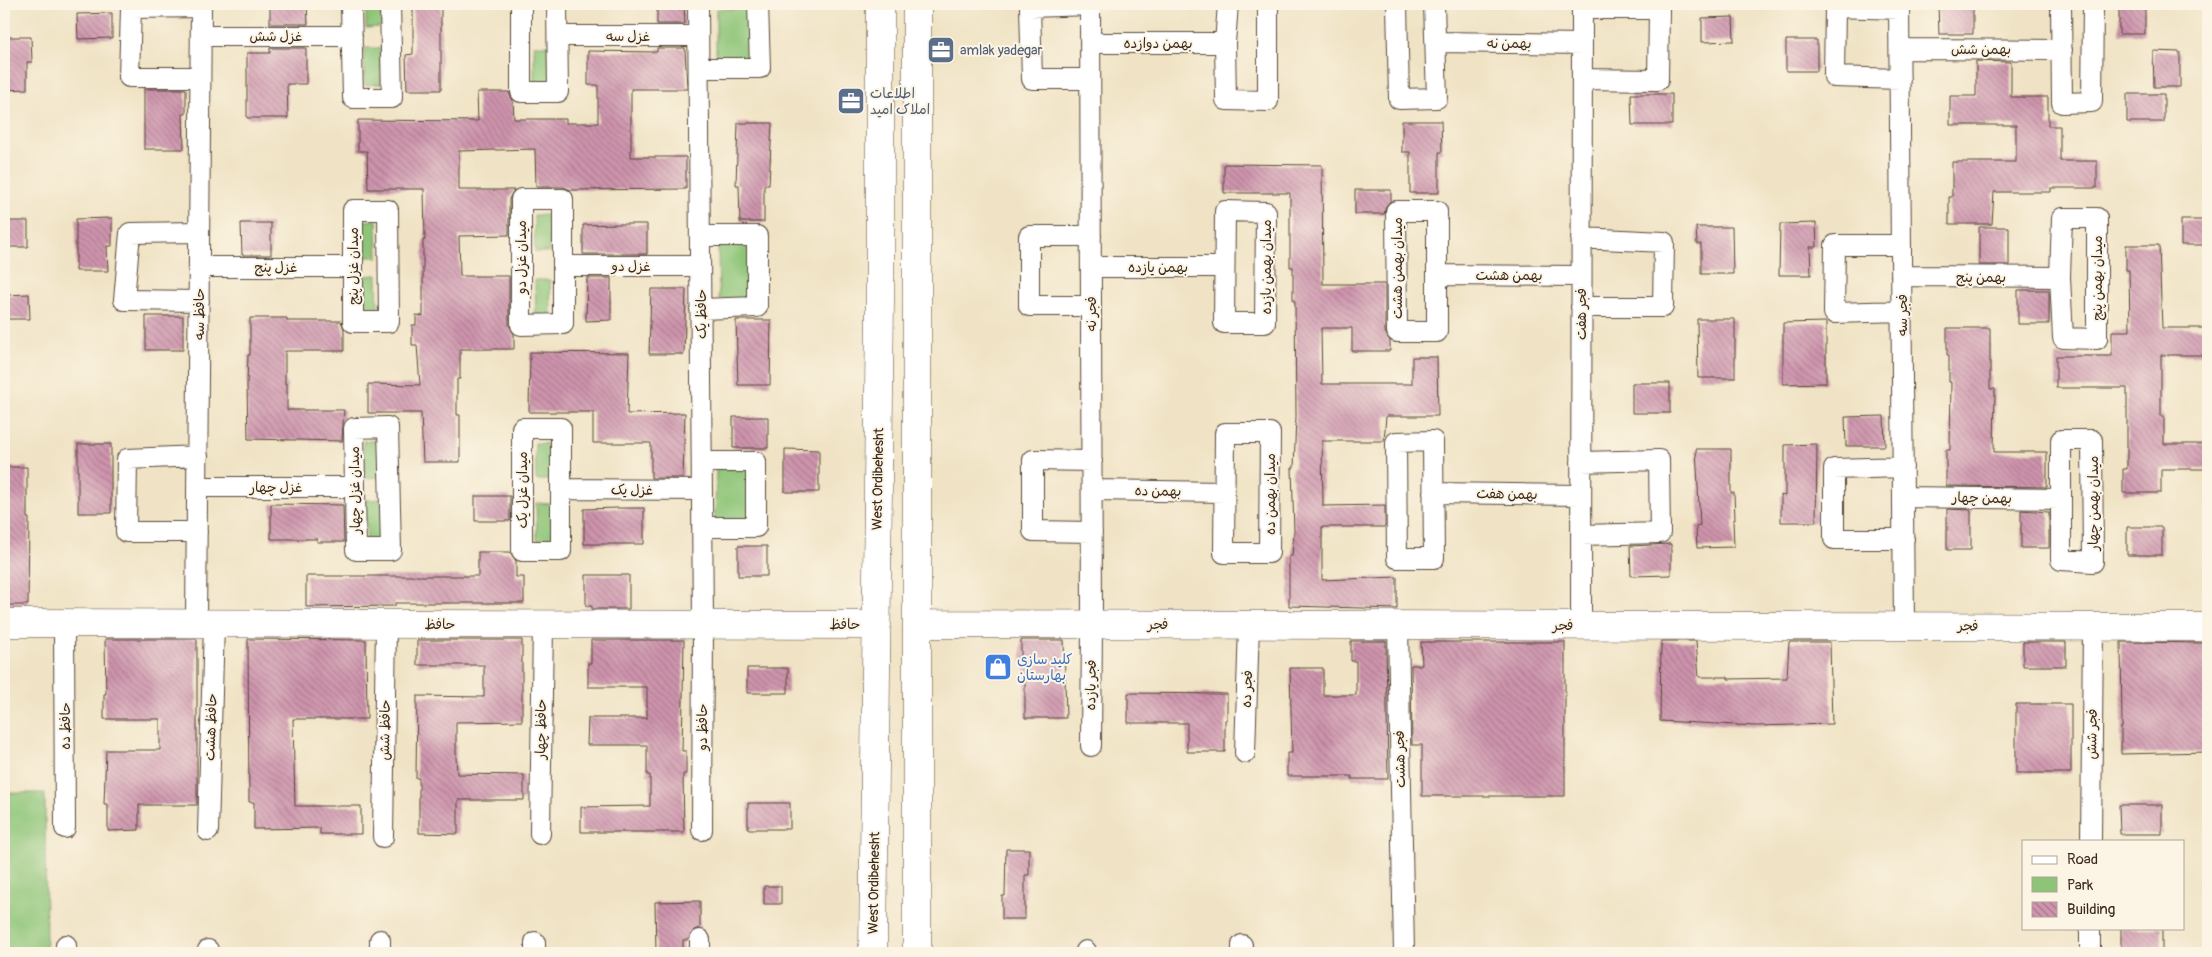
<svg xmlns="http://www.w3.org/2000/svg" width="2212" height="957" font-family="Pangolin,'Playpen Sans Arabic',sans-serif">
<style>
.green{fill:#8dc477;stroke:#64774a}
.building{fill:url(#building-back-hatch)}
.lines{fill:none;stroke-linecap:round;stroke-linejoin:round}
.street-casing{stroke:#564637;stroke-width:22}
.secondary-casing{stroke:#564637;stroke-width:29}
.street{stroke:#fff;stroke-width:20}
.secondary{stroke:#fff;stroke-width:28}
.labels{text-anchor:middle;dominant-baseline:central;stroke-width:4;stroke-linejoin:round;paint-order:stroke}
.street-label{font-size:14px;fill:#3b2a1e;stroke:#fcf5e5}
.service-label{font-size:14px;fill:#4e5e75;stroke:#fcf5e5;text-anchor:start}
.shop-label{font-size:14px;fill:#366cbe;stroke:#fcf5e5;text-anchor:start}
</style>
<defs>
<pattern id="building-back-hatch" width="6" height="6" patternUnits="userSpaceOnUse" patternTransform="scale(1.25)"><rect width="6" height="6" fill="#ce94ad"/><path d="M-1 5l2 2M0 0l6 6M5-1l2 2" fill="none" stroke="#a8798c"/></pattern>
</defs>
<rect width="100%" height="100%" fill="#fcf5e5"/>
<filter id="ink" filterUnits="userSpaceOnUse"><feTurbulence type="fractalNoise" baseFrequency=".02" numOctaves="2"/><feDisplacementMap in="SourceGraphic" scale="10" xChannelSelector="R" yChannelSelector="G"/><feConvolveMatrix kernelMatrix="1 2 1 2 8 2 1 2 1" color-interpolation-filters="sRGB"/></filter>
<filter id="wash" filterUnits="userSpaceOnUse"><feTurbulence type="fractalNoise" baseFrequency=".0096" numOctaves="4" result="noise"/><feDisplacementMap in="SourceGraphic" scale="20" xChannelSelector="R" yChannelSelector="G"/><feGaussianBlur stdDeviation="1.12" result="paint"/><feColorMatrix in="noise" values="0 0 0 0 0 0 0 0 0 0 0 0 0 0 0 0 0 1.4 0 .05"/><feComposite in="paint" operator="in"/></filter>
<g filter="url(#wash)">
<rect width="100%" height="100%" fill="#f0e3c5"/>
<path class="green" d="M366,4H381L382,27L366,28Z
M716,9H749V62H716Z
M534,45H549L550,81L534,82Z
M364,48H380L381,84L365,85Z
M534,215H549L550,252H535Z
M377,220L378,257H363L362,221Z
M751,245L752,298L719,299L718,246Z
M377,275L378,312L363,313L362,276Z
M535,280H550L551,316L536,317Z
M363,441H379L380,477L365,478Z
M535,443L550,444L551,480H536Z
M716,468L751,469L750,521L715,520Z
M381,499L382,545H367L365,500Z
M536,503L552,504L553,540H537Z
M4,793H45L46,953H4Z"/>
<g id="blocks">
<path class="building" d="M270,4H307L308,24H270Z
M413,4H441V90H407L406,55L413,54Z
M657,4H684L685,24H657Z
M1938,4H1973V34H1939Z
M2119,4H2145V34H2119Z
M112,13V38L78,39L77,14Z
M1733,17L1734,41L1702,42V18Z
M4,37H31L32,62H27V89L4,90Z
M1786,40H1817V71H1786Z
M270,48H306V84H287L288,118H247V53H270Z
M657,48H685L687,89H631V157H686V189L571,190L563,187H536L535,149L459,151V190H514L509,199V235L459,236L460,276H509V325L514,334V349H460V379H457V415H460V462H423L421,413H368V384L420,385L417,345H412V325H416V315L423,316V240H425L424,189H368L367,151H358V120L478,121L477,92H509L513,101L514,119H566V123H598V85H588V51L657,52Z
M2153,51L2180,52V87H2154Z
M1976,61L2011,62V97H2048V126H2060V161H2097V188H2051V192H1994L1992,224H1949V197H1952V162H2016V125H1950V96H1976Z
M144,89H186V114H183L184,149H144Z
M1631,94H1672V125H1632Z
M2127,94H2164V122H2127Z
M1402,121H1441L1442,152H1439V193H1410V152H1402Z
M738,123H772L769,185H764V222H740L739,185H736Z
M1224,164L1322,165L1323,284H1385V332L1390,341V351H1352V328H1321L1322,384H1412V357H1437L1438,416H1386L1384,441H1322L1323,506L1385,505V527H1322V580L1397,577V609L1289,606V556H1292L1294,531L1292,468H1294L1296,416L1295,301H1293V267H1290V193H1224Z
M1355,190H1391V200L1386,206L1384,214H1355Z
M112,218V246H107L108,271H76V219Z
M2181,220H2208V245H2181Z
M4,221H28V247H4Z
M241,223H271V255H242Z
M1816,223L1817,247H1810L1811,275H1779L1780,224Z
M620,224H647V254H583V225Z
M1696,227H1732L1733,274H1701V244H1697Z
M1979,227H2009V265H1979Z
M2126,245H2159L2162,328H2208V355H2161V416H2164V444H2208V469H2161V493H2123V469H2127V388H2056V356H2112V331H2130L2129,270H2126Z
M587,278H611V320L586,321Z
M651,289H686L684,354H649Z
M2018,290H2049V324H2018Z
M29,294L30,319H4V295Z
M146,316H183V350H146Z
M250,318H287V321H341L344,329V351H285V384H287V410H344L342,441L248,439L247,384L248,355H250Z
M1697,319H1735V378H1698Z
M736,320H771L770,385H738Z
M1826,322V383L1783,384V323Z
M1947,328H1990V389H1995L1994,452H2047V487L1946,486V450H1950L1951,382H1949V355H1947Z
M530,352L629,353L627,414L685,413L683,478H651V443H593V412H529Z
M1632,383H1670V413H1632Z
M1884,416L1885,446H1846L1845,417Z
M733,417H768V448H733Z
M78,444H111V513H78Z
M1817,444L1816,522H1781V495L1785,496V445Z
M785,449L819,450V492H785Z
M1696,449H1731V493H1734L1735,520H1733L1734,547L1697,548L1696,526L1700,525Z
M4,467H27V518H29L28,605H4Z
M475,496H510V521H475Z
M271,504L343,505L344,542H317V539H271Z
M619,508H644V544H584V509Z
M1947,509L1971,510V550H1947Z
M2021,510L2049,512V548H2021Z
M2127,527H2162V555H2127Z
M1671,544V575L1631,576L1630,546Z
M738,546H767V576H738Z
M478,552H510L516,561V577H524V603H395V606L306,607V576H478Z
M586,575H629V609H592V606H586Z
M105,639H197V805H139V830L108,831V804H104L106,750H160V719H104V694H106Z
M248,639L366,640L367,719H293L295,806H361V834H320V828L254,829V802H249Z
M417,640H522V721L456,722V757L457,774L524,775V800H458V834L419,833V778H416L417,696L484,697V665H417Z
M591,640H684L682,751H686V774H683L684,832H581V807L650,806V775H647V745H587L588,718H647V687H588V663H591Z
M1021,640H1064L1066,718H1025V662H1021Z
M1351,641H1386L1388,779H1352V776H1287V753H1292L1290,668H1323V695H1356V661H1351Z
M1661,641H1696L1699,677H1728V679L1787,678L1789,642H1830L1832,724L1756,726L1660,721Z
M1421,642H1565V796H1422V745H1412L1411,665H1422Z
M2023,642H2066V666H2023Z
M2121,642L2208,643V752L2121,754V727H2122Z
M747,668H788V693H747Z
M1128,693L1227,694V720H1225V752H1187V723H1128Z
M2016,704H2071V773H2016Z
M748,803H790V829H748Z
M2119,805H2162V834H2120Z
M1006,849H1029V875H1025V919H1002V896H1005Z
M764,886H781V904H764Z
M700,901V928L694,930L688,940H683V953H656L655,902Z
M2121,928H2162V953H2121Z"/>
</g>
</g>
<g filter="url(#ink)">
<use href="#blocks" fill-opacity="0" stroke="#564637" stroke-width="1"/>
<g class="lines">
<g class="street-casing">
<path id="street" d="M351,4L353,98H392L390,4
M521,4V92H558L557,4
M698,4L703,624L702,830
M1090,4L1092,624L1091,746
M1228,4L1225,43L1226,100L1268,101V4
M1397,4L1399,99L1437,98L1434,4
M1899,4L1904,626
M2061,4L2062,103L2092,102L2093,4
M1090,5L1030,7L1032,79H1090
M1899,9L1835,7L1834,77L1900,79
M201,36H352
M558,36H698
M1436,42L1582,44
M1090,43H1225
M1900,49L2062,50
M699,68H760L758,4
M200,77H129L131,8L201,7
M1582,79L1658,80L1659,9H1582
M521,199H563V324L521,325Z
M353,210H388L389,322H353Z
M1225,211L1266,212L1265,323H1224Z
M1396,211H1437V332H1397Z
M2062,218H2097V339L2063,338L2060,277Z
M700,236H757V307L700,309
M1091,236H1029V306H1091
M1901,245H1835L1834,313L1902,311
M563,266H700
M199,267H353
M1091,267H1224
M1437,275L1581,276
M1901,276L2060,277
M199,301L124,300L130,233L199,232
M1581,307H1663L1664,242L1581,238
M388,427L391,550H356L354,428Z
M522,428H561V551H522Z
M1225,433H1270L1269,553H1224Z
M2061,440H2092L2093,562L2061,560Z
M1433,441L1434,558H1397L1396,442Z
M1092,461L1033,460V531L1092,532
M702,462H756V527H702
M1903,467L1834,469V539H1904
M197,487H355
M561,489L702,490
M1092,490L1224,492
M1433,493L1581,495
M1903,497L2060,499
M197,532H126L127,459L198,456
M1581,535L1660,533L1659,460L1581,462
M64,623L65,828
M196,623L201,4
M1398,625L1404,953
M1581,625L1582,4
M1245,753L1249,624
M208,831L214,624
M540,834L543,624
M383,837L386,624
M2091,841L2093,628
M380,940V953
M1242,945V953
M66,953V945
M207,953L208,950
M535,953V942
M700,953V940
M1086,953V951
M2090,953V928"/>
</g>
<g class="secondary-casing">
<path id="secondary" d="M4,623L877,625
M919,624L2208,627
M873,953L880,300V4
M917,953V4"/>
</g>
<use href="#street" class="street"/>
<use href="#secondary" class="secondary"/>
</g>
</g>
<defs>
<g id="office-square" transform="scale(1.4375)"><rect x="-9" y="-9" width="18" height="18" rx="4" fill="#5c6f8a" stroke="#fcf5e5"/><path d="M-6-3h4V-5.5h4V-3h4V5H-6ZM-1-4.5V-3h2v-1.5ZM-6 0V1H6V0Z" fill="#fff"/></g>
<g id="shop-square" transform="scale(1.4375)"><rect x="-9" y="-9" width="18" height="18" rx="4" fill="#3f7fe0" stroke="#fcf5e5"/><path d="M-5-2.5h2.3a2.7 3.5 0 0 1 5.4 0H5L5.5 6h-11ZM-1.5-2.5h3a1.5 2.3 0 0 0-3 0Z" fill="#fff"/></g>
</defs>
<g fill-rule="evenodd">
<use href="#office-square" x="941" y="50"/>
<use href="#office-square" x="851" y="101"/>
<use href="#shop-square" x="998" y="667"/>
</g>
<g class="labels">
<g class="street-label">
<text x="276" y="36">غزل شش</text>
<text x="628" y="36">غزل سه</text>
<text x="1158" y="43">بهمن دوازده</text>
<text x="1509" y="43">بهمن نه</text>
<text x="1981" y="49">بهمن شش</text>
<text transform="translate(521 257) rotate(-90)">میدان غزل دو</text>
<text transform="translate(353 266) rotate(-90)">میدان غزل پنج</text>
<text x="631" y="266">غزل دو</text>
<text x="276" y="267">غزل پنج</text>
<text x="1158" y="267">بهمن یازده</text>
<text transform="translate(1266 267) rotate(-90)">میدان بهمن یازده</text>
<text transform="translate(1397 268) rotate(-90)">میدان بهمن هشت</text>
<text x="1509" y="275">بهمن هشت</text>
<text x="1981" y="277">بهمن پنج</text>
<text transform="translate(2097 278) rotate(-90)">میدان بهمن پنج</text>
<text transform="translate(199 314) rotate(-90)">حافظ سه</text>
<text transform="translate(701 314) rotate(-90)">حافظ یک</text>
<text transform="translate(1091 314) rotate(-90)">فجر نه</text>
<text transform="translate(1581 314) rotate(-90)">فجر هفت</text>
<text transform="translate(1902 315) rotate(-90)">فجر سه</text>
<text transform="translate(878 479) rotate(-89)">West Ordibehesht</text>
<text x="276" y="487">غزل چهار</text>
<text transform="translate(355 490) rotate(-91)">میدان غزل چهار</text>
<text transform="translate(522 490) rotate(-90)">میدان غزل یک</text>
<text transform="translate(632 490) rotate(1)">غزل یک</text>
<text transform="translate(1158 491) rotate(1)">بهمن ده</text>
<text transform="translate(1270 494) rotate(-90)">میدان بهمن ده</text>
<text transform="translate(1507 494) rotate(1)">بهمن هفت</text>
<text transform="translate(1982 498) rotate(1)">بهمن چهار</text>
<text transform="translate(2093 503) rotate(-90)">میدان بهمن چهار</text>
<text x="440" y="624">حافظ</text>
<text x="845" y="624">حافظ</text>
<text x="1158" y="624">فجر</text>
<text x="1563" y="625">فجر</text>
<text transform="translate(1968 626) rotate(1)">فجر</text>
<text transform="translate(1091 685) rotate(-89)">فجر یازده</text>
<text transform="translate(1247 689) rotate(-88)">فجر ده</text>
<text transform="translate(65 726) rotate(-90)">حافظ ده</text>
<text transform="translate(211 727) rotate(-88)">حافظ هشت</text>
<text transform="translate(702 727) rotate(-90)">حافظ دو</text>
<text transform="translate(541 729) rotate(-89)">حافظ چهار</text>
<text transform="translate(385 730) rotate(-89)">حافظ شش</text>
<text transform="translate(2092 734) rotate(-89)">فجر شش</text>
<text transform="translate(1400 759) rotate(-91)">فجر هشت</text>
<text transform="translate(874 883) rotate(-89)">West Ordibehesht</text>
</g>
<g class="service-label">
<text x="960" y="50">amlak yadegar</text>
<text x="870" y="93">اطلاعات<tspan x="870" dy="16">املاک امید</tspan></text>
</g>
<g class="shop-label">
<text x="1017" y="659">کلید سازی<tspan x="1017" dy="16">بهارستان</tspan></text>
</g>
</g>
<rect width="2212" height="957" fill="none" stroke="#fcf5e5" stroke-width="20"/>
<rect x="2022" y="840" width="162" height="90" fill="#fcf5e5" stroke="#afa495"/>
<rect x="2032" y="856" width="25" height="8" fill="#ffffff" stroke="#afa495"/>
<text x="2067" y="864" font-size="15" fill="#3b2a1e">Road</text>
<rect x="2032" y="877" width="25" height="15" fill="#8dc477" stroke="#afa495"/>
<text x="2067" y="890" font-size="15" fill="#3b2a1e">Park</text>
<rect x="2032" y="902" width="25" height="15" fill="url(#building-back-hatch)" stroke="#afa495"/>
<text x="2067" y="914" font-size="15" fill="#3b2a1e">Building</text>
</svg>
